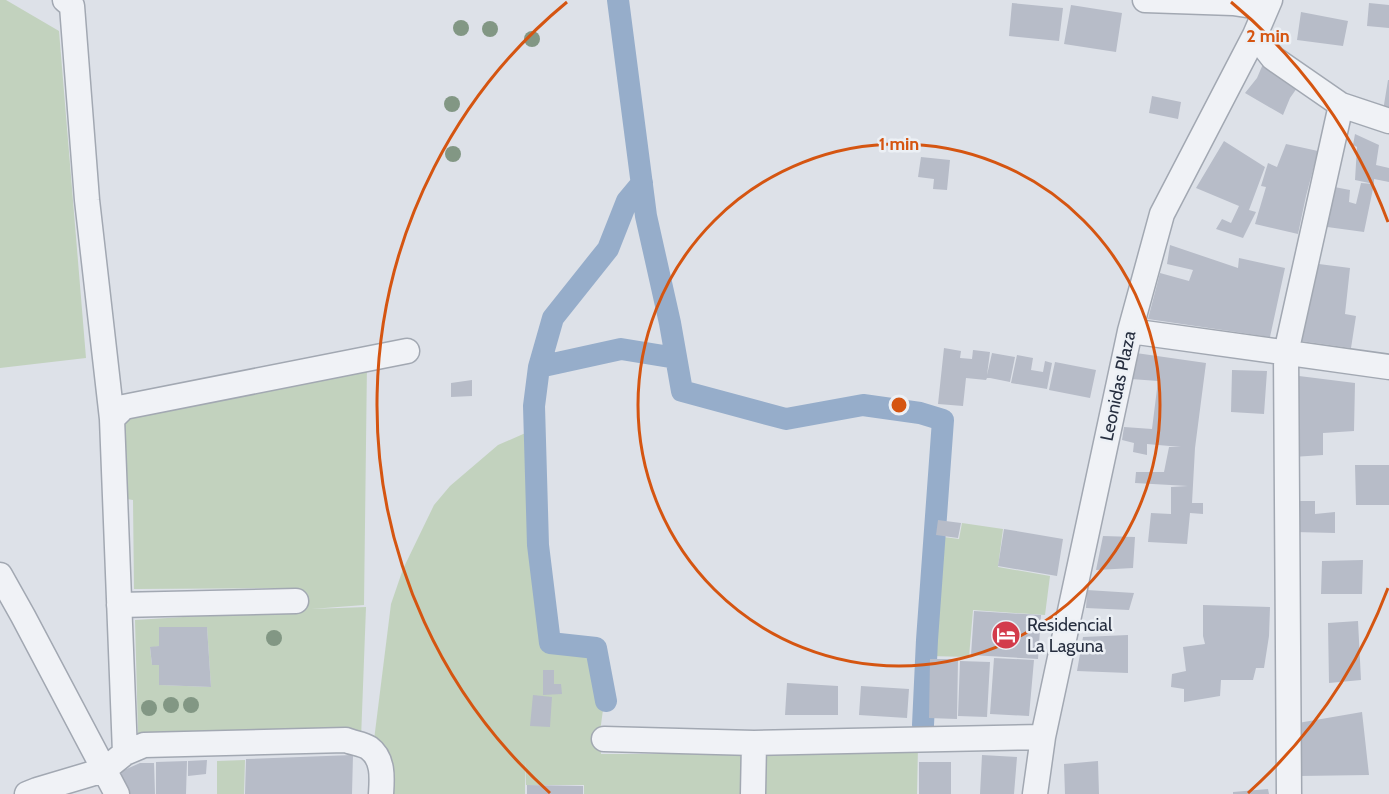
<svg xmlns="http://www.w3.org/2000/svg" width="1389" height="794" font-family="Cabin,sans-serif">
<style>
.green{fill:#c2d2be;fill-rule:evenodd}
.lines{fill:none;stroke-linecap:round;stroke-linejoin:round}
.canal{stroke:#96adca;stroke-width:22}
.building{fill:#b7bcc8}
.minor-casing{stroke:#a2a8b2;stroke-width:27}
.minor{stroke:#f0f2f6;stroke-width:24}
.tree{fill:#829784}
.ring{fill:none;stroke:#d55511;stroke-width:3}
.labels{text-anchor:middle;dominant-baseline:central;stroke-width:5;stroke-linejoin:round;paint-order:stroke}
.street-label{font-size:18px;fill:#262e3f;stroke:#ecf0f5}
.poi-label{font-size:18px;fill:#262e3f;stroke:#ecf0f5;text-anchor:start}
.centre{fill:#d55511;stroke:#ecf0f5;stroke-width:3}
.ring-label{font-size:18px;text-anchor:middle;font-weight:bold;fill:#d55511;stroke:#ecf0f5;stroke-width:5;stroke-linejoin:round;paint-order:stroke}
</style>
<rect width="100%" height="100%" fill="#dde1e8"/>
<path class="green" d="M0,0H6L59,31L86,358L0,368Z
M367,363L364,605L311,609L366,607L361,739L138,734L135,620L297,610V588L134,589L133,500L120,498L115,421ZM159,627H207L211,687L160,685L159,665H152L150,648L159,646Z
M530,431L533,432L536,545L548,644L596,649L604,702L600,732L601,754H747L745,794H584V785H526L525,761V794H383L373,748L391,604L403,569L434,505L450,486L498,445Z
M962,523L1003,529L998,567L1050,576L1045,615L973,610L969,657L929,656L936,536L959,539Z
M918,746L917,794H763V747Z
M245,760L244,794H217V761Z"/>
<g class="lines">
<path class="canal" d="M618,0L646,216L670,323L682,391L786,419L863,405L920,413L943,420L927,640L923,725
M539,367L553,318L608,249L627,201L642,183
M606,701L596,648L550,643L538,545L534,406L539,367L621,349L676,358"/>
</g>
<path class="building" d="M1012,3L1063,8L1059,41L1009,36Z
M1369,3L1389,5V28L1367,26Z
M1071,5L1122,13L1116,52L1064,44Z
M1301,12L1348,21L1343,46L1297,40Z
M1263,64L1297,88L1290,98L1283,115L1245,93L1257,78Z
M1388,80H1389V116L1382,117Z
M1152,96L1181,102L1178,119L1149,113Z
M1355,134L1379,145L1376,165L1389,168V182L1374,179V184L1355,180L1357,147L1353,145Z
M1224,141L1265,167L1249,210L1256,212L1243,238L1216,229L1222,219L1231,223L1239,206L1196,188Z
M1286,144L1318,151L1306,196L1298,234L1255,224L1266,187L1261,186L1268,163L1277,167Z
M921,157L950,160L947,190L933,189L934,179L918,177Z
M1361,183L1374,184L1364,232L1320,226L1329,186L1350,190L1349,202L1356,204Z
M1170,245L1238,268L1239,258L1285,268L1270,337L1148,319L1160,273L1189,281L1193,270L1167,264Z
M1311,263L1350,268L1345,314L1356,316L1351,348L1294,340Z
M944,348L961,351L960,358L972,359L973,350L990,352L987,375L992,353L1015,357L1010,382L990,378H987L986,380L966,378L963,406L938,404Z
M1136,353L1206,363L1195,448L1192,503H1203V514L1190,513L1187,544L1148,542L1151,513L1171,514V487L1188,486L1135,483L1136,472H1164L1169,447H1181L1147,444V455L1133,452L1134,443L1122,440L1124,427L1152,429L1158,381L1131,379Z
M1017,355L1033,358L1031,370L1043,372L1045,361L1052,363L1047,389L1011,383Z
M1055,362L1096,370L1090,398L1049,390Z
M1232,370L1267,371L1264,414L1231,412Z
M1291,375L1355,383L1354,431L1323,433V455L1293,457Z
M472,380V396L451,397V383Z
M1355,465H1389V505H1356Z
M1292,501H1315V514L1335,512V533L1295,532Z
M938,520L961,523L958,538L936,535Z
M1004,529L1063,539L1057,576L998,566Z
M1103,536L1135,537L1133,568L1096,570Z
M1363,560L1362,594H1321L1322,561Z
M1087,590L1134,593L1129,610L1086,608Z
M1203,605L1270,607L1269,636L1264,668H1256L1253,680H1221L1220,696L1184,702V689L1171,687L1172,674L1186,671L1183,647L1205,644L1203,636Z
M974,611L1041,615L1038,659L971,655Z
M1358,621L1361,680L1329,683L1328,623Z
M159,627H207L211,687L159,685V665H152L150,647L159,646Z
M1128,635V673L1077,671L1083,637Z
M994,658L1034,660L1029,716L990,714Z
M930,659H958L957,719L929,718Z
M960,661L990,662L987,717L958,716Z
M543,670H554V684H561L562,694L543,695Z
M787,683L838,686V715H785Z
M861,686L909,689L907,718L859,715Z
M533,695L552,697L550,727L530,726Z
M1362,712L1369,775L1299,776L1298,723Z
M353,755L352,794H245L246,759Z
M982,755L1017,757L1014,794H980Z
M207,760L206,774L188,776V761Z
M187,761L186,794H156V762Z
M1098,761L1099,794H1065L1064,764Z
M919,762H951V794H919Z
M140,763H154L155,794H128V790L119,787L118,774L122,771Z
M527,785L583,786V794H527Z
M1268,789L1269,794H1233V792Z"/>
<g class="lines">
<g class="minor-casing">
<path id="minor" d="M65,0L72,6L87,200L112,419L125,753
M1145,0L1233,3L1266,8
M1255,35L1273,58L1341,105L1389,121
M1130,331L1389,367
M112,419L124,407L407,351
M0,575L23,616L117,794
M119,605L296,601
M604,739L754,743L753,794
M754,743L1043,737
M27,794L37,790L104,770L125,753L144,745L346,740C353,743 363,744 369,748C384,759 382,779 381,794
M1035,794L1043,737L1130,331L1162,214L1255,35L1270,0
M1289,794L1286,353L1341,105"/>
</g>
<use href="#minor" class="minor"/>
</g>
<g class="tree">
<circle cx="461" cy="28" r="8"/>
<circle cx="490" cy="29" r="8"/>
<circle cx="532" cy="39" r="8"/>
<circle cx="452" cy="104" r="8"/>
<circle cx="453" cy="154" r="8"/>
<circle cx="274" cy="638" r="8"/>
<circle cx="171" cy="705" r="8"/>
<circle cx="191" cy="705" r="8"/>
<circle cx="149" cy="708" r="8"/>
</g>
<g class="ring">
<circle cx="899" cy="405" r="261"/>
<path d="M1388 588A522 522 0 0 1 1248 793M550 793A522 522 0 0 1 567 2M1231 2A522 522 0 0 1 1388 222"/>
</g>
<defs>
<g id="hotel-disc" transform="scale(1.5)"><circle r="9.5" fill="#d33b4b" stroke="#ecf0f5"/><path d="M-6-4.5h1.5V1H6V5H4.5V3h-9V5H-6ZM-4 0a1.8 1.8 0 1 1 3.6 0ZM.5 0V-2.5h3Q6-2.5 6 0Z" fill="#fff"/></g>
</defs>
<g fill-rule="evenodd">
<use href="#hotel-disc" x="1006" y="635"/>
</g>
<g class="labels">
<g class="street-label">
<text transform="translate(1118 386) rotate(-78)">Leonidas Plaza</text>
</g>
<g class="poi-label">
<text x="1027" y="625">Residencial<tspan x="1027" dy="21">La Laguna</tspan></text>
</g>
</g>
<circle cx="899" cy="405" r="9" class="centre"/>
<g class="ring-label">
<text x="1268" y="42">2 min</text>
<text x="899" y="150">1 min</text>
</g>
</svg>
